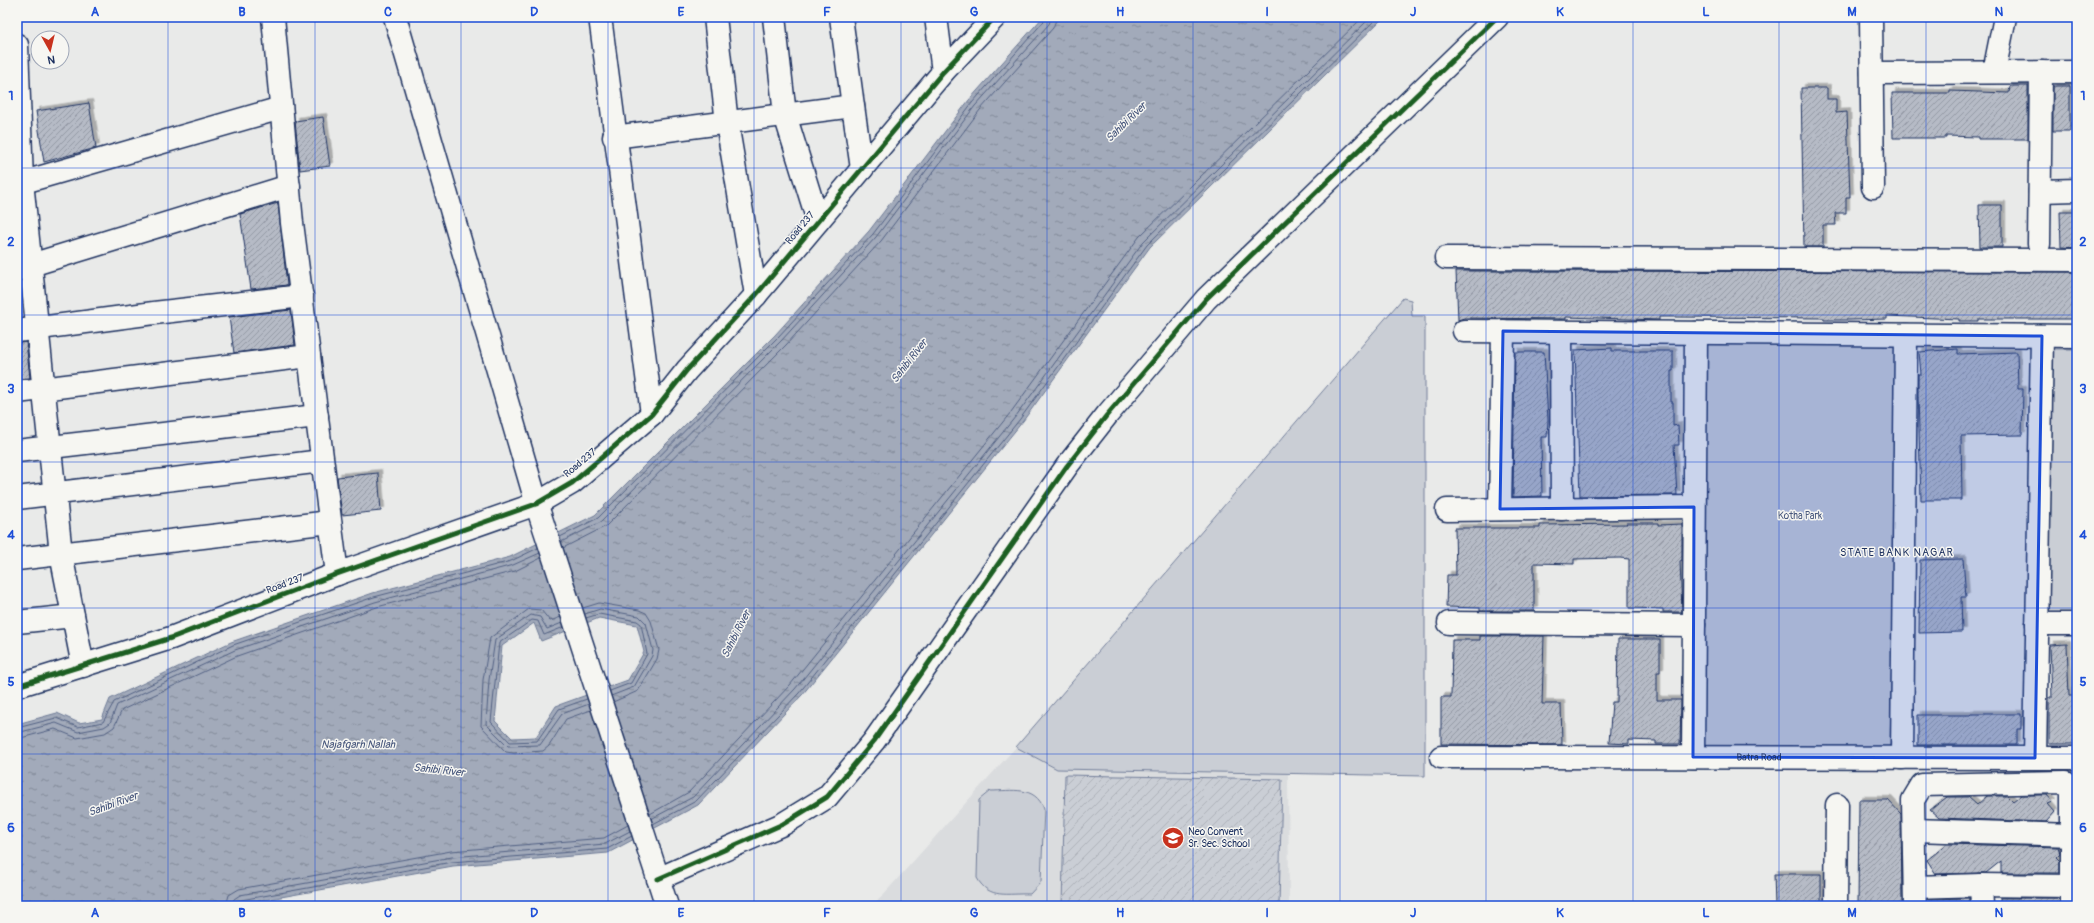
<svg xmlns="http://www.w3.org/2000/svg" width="2094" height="923" font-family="Pangolin,sans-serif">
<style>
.built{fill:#dadcde}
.green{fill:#caced5;stroke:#727e9a}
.garden{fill:url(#garden-furrows);stroke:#727e9a}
.water{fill:url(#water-ripples);stroke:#6c7995;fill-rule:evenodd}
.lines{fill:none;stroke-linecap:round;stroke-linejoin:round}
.shore{stroke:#516083;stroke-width:1}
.building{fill:url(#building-hatch);stroke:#1b2f5e;filter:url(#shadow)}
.minor-casing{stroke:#1b2f5e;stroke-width:25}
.minor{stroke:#f6f6f2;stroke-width:22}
.cycleway-casing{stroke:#f6f6f2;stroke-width:8}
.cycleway{stroke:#1b5e20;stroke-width:5}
.marked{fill:#1d4ed8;fill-opacity:0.2;stroke:#1d4ed8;stroke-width:3;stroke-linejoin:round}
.grid{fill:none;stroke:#1d4ed8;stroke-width:1;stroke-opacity:0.55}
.labels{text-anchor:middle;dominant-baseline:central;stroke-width:3;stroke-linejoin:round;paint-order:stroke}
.street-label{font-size:10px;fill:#1b2f5e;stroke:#f6f6f2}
.park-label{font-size:10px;fill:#47577c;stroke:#f6f6f2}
.poi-label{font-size:10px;fill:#1b2f5e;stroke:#f6f6f2;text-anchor:start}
.water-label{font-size:11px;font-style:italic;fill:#44547a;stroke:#f6f6f2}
.neighbourhood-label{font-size:11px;letter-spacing:1px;fill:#1b2f5e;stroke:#f6f6f2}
.neatline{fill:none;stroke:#1d4ed8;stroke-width:1.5}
.grid-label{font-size:13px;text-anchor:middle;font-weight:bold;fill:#1d4ed8}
</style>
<defs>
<pattern id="garden-furrows" width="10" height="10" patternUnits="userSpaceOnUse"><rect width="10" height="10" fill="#caced5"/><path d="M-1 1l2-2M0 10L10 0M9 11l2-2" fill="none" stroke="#adb1b9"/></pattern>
<pattern id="water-ripples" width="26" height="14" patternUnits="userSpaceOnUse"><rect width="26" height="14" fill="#a2aaba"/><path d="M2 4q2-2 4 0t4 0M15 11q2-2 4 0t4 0" fill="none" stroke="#838b9a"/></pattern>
<pattern id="building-hatch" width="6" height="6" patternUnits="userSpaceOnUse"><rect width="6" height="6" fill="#b6bbc6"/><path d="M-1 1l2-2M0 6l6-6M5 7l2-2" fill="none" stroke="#9398a4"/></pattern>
<filter id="shadow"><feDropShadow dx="3.5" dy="-3.5" stdDeviation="0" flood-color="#0004"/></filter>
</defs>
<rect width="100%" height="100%" fill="#e9eae9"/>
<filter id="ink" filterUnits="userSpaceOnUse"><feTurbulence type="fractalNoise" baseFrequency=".025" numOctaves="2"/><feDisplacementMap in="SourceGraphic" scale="8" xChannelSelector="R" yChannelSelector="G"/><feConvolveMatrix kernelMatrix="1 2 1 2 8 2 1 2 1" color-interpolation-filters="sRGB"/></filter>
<g filter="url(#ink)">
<path class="built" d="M1016,747L1057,769L1288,770L1289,906H873Z"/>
<path class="green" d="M1403,298L1411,300L1412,316H1425V776L1057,769L1016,747Z
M1707,344L1898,345L1890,748L1704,749Z
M2051,349H2077V616H2046Z
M990,791C1012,791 1035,785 1044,809L1041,882L1030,894C1008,893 989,900 977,878L979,800Z"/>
<path class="garden" d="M1065,775L1282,779L1279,906H1062Z"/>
<path class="water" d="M1043,17H1384L1150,247L1023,421L802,695L698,805L608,853L453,866L231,906H17V724L57,713L79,723L102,719L110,699L231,642L373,593L510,557L595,515L775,335L869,231L969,100ZM599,618L637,625L644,652L628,680L556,706L536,737L512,738L495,721L502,646L534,623L541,641Z"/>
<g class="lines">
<path class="shore" d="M560,537L598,518L778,337L873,234L972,103L1044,21L1046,17
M561,542L601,522L781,341L876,237L975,106L1049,24L1051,17
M563,548L606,526L786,345L881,241L980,110L1053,28L1057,17
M583,608L599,603L639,610L646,613L651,621L659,650L657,659L638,691L613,702
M585,614L600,609L639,616L646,623L653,650L652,656L634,687L611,696
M561,617L550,621L541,610L529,609L490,638L483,680L481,726L506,752L513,753L543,751L549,746L566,719L591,710
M586,618L599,614L637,621L641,624L647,654L631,683L610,691
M562,623L547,629L540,617L531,615L495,640L489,680L486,724L508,746L540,745L562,714L589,704
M564,627L544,635L538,621L532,620L499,643L491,722L510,742L537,741L559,709L587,699
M17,728L56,718L78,727L103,722L114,702L233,645L374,597L511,561L538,548
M17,733L56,723L78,732L104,727L110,723L117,705L235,650L375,602L513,565L540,553
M17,739L55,729L77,738L105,733L114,727L122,710L237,656L377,607L515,571L541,558
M650,814L689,792L790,685L1011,412L1139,237L1363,17
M651,819L693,797L795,689L1016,416L1143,242L1371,17
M653,824L696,801L799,693L1020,419L1147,245L1378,17
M226,906L229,895L239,889L451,851L604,838L628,825
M232,906L234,899L240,895L452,857L605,844L630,831
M237,906V902L241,900L452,862L607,849L632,836"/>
</g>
<path class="building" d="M2010,86H2028V139H1978V137L1946,136V138H1893L1892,93H1950V91L2009,93Z
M2053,86H2070V131H2053Z
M1801,88H1827V99H1836V113L1847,112L1850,197H1846V213H1835L1836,225H1823V247H1804Z
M89,103L96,148L44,162L36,111Z
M323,117L330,166L300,170L295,121Z
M278,203L287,285L251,289L240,214Z
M1979,205H2002V247H1980Z
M2060,212H2077V248L2061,247Z
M1456,271L2077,272V319H1978V321H1959V319L1887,316V319L1850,320H1824V318L1674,317H1659V320L1566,317V319L1464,318L1458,320Z
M291,310L295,345L234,353L229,317Z
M26,342L30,378L17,379V343Z
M1612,348V351H1673V371H1671V402H1673V426L1678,425L1679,445H1674L1677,495L1580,496L1575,350Z
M1958,349V354L2017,352L2018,389H2023L2022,435L1961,436L1962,500H1921L1918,395V374H1921L1919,352Z
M1515,352H1544L1548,420L1547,437H1541L1542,496L1513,497Z
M378,473L381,511L342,515L337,477Z
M1626,523H1658V525L1682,524V560L1680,561L1682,612H1663V609L1629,608V559L1620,558L1574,559V564L1534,563V611H1480V608L1446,607L1447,575H1456L1455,528H1540V525L1627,524Z
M1963,559L1966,597H1961L1962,632L1919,633L1920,560Z
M1480,636H1544L1542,704H1561L1562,745L1441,744V697H1451L1452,640H1480Z
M1618,639H1660V672H1657V700H1681L1680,744H1656V741L1629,740V744L1609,743L1612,702H1617Z
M2067,644L2069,696H2077V744H2049V697H2052L2050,645Z
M1971,714H2021V729H2017V745H1918V715H1970Z
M2022,795H2047L2053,802L2048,804L2055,812L2046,822L1939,818L1930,810L1947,797H1968L1977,805L1987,796H2007L2013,802Z
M1859,800H1888L1901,814L1902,906H1858Z
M1947,844L2058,847L2060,853L2056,857L2060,861V873H2001V861L1986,873L1936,874L1927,860Z
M1774,874H1821V906H1775Z
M1969,898V906H1927V899Z
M2000,898H2060V906H2000Z"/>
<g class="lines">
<g class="minor-casing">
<g id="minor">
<path d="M273,17L292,223L337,574"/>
<path d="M395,17L540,515L667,906"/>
<path d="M600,17L652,414"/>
<path d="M715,17L727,123L756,295"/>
<path d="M774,17L785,115L818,221"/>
<path d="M841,17L853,106"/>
<path d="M936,17L943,72"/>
<path d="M1871,17L1873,187"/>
<path d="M17,45L22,182L61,554L83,666"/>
<path d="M1994,72L2005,17"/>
<path d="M1872,73L2077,72"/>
<path d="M614,137L853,106L862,169"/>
<path d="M17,184L281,108"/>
<path d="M2040,191L2077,190"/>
<path d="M2039,244L2041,72"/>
<path d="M1446,258L2077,260"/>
<path d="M18,269L289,186"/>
<path d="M17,331L154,313L302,296"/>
<path d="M1464,331L2077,336"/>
<path d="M1561,332L1562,509"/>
<path d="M17,392L309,356"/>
<path d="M17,451L317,416"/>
<path d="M17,498L322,461"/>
<path d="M1500,509L1503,331"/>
<path d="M1447,510L1694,507"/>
<path d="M17,559L330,522"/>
<path d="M17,622L73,616"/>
<path d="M1449,623L1694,625"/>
<path d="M2037,624H2077"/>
<path d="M17,686L171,638L337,574L536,504L572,483L652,414L687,370L756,295L943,72L995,17"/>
<path id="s1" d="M1441,757L2077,758"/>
<path d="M1693,757L1696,333"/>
<path d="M1902,758L1906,335"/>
<path d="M2035,758L2042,336"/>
<path d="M1914,830L2072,835"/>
<path d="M658,879L783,824L827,797L874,741L1067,466L1107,415L1206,299L1497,17"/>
<path d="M1981,885L1982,906"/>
<path d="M1915,887L1981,885L2072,886"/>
<path d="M1836,906L1837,805"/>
<path d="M1915,906L1913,800L1922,785L2066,782L2072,789V906"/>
</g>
</g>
<use href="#minor" class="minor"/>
<g class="cycleway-casing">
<path id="cycleway" d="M17,686L171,638L337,574L536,504L572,483L652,414L687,370L756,295L943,72L995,17
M658,879L783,824L827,797L874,741L1067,466L1107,415L1206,299L1497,17"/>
</g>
<use href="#cycleway" class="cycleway"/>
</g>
</g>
<path class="marked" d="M1503,331L2042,336L2035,758L1693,757L1694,507L1500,509Z"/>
<path class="grid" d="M168,17V906M315,17V906M461,17V906M608,17V906M754,17V906M901,17V906M1047,17V906M1193,17V906M1340,17V906M1486,17V906M1633,17V906M1779,17V906M1926,17V906M17,168H2077M17,315H2077M17,462H2077M17,608H2077M17,754H2077"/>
<defs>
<g id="school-disc" transform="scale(1.15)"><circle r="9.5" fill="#c8321e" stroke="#f6f6f2"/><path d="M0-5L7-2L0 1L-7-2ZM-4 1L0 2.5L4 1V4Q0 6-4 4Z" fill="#fff"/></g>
</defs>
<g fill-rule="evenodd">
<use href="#school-disc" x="1173" y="838"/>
</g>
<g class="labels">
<g class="street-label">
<text transform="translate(800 228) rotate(-50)">Road 237</text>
<text transform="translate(580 463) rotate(-40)">Road 237</text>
<text transform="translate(285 584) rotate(-21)">Road 237</text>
<text stroke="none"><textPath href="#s1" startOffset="318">Batra Road</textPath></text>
</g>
<g class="park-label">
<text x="1800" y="516">Kotha Park</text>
</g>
<g class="poi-label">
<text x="1188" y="832">Neo Convent<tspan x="1188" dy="12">Sr. Sec. School</tspan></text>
</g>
<g class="water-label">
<text transform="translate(1126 122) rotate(-44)">Sahibi River</text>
<text transform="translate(909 361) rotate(-52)">Sahibi River</text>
<text transform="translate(736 634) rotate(-63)">Sahibi River</text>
<text x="358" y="744">Najafgarh Nallah</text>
<text transform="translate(439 770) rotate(6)">Sahibi River</text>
<text transform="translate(113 804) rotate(-20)">Sahibi River</text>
</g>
<g class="neighbourhood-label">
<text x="1897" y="552">STATE BANK NAGAR</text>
</g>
</g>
<rect width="2094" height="923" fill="none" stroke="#f6f6f2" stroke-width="44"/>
<g transform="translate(50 50) rotate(172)"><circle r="19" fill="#f6f6f2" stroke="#9ea6b7"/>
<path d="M0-3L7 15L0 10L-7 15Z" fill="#c8321e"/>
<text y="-6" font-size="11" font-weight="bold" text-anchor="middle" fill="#1b2f5e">N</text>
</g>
<rect x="22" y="22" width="2050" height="879" class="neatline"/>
<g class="grid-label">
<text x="95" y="16">A</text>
<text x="242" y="16">B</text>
<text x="388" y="16">C</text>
<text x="534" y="16">D</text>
<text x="681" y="16">E</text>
<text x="827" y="16">F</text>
<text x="974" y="16">G</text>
<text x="1120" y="16">H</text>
<text x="1267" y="16">I</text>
<text x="1413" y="16">J</text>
<text x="1560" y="16">K</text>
<text x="1706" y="16">L</text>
<text x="1852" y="16">M</text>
<text x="1999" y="16">N</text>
<text x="11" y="100">1</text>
<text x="2083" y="100">1</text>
<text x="11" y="246">2</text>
<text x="2083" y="246">2</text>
<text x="11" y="393">3</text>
<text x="2083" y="393">3</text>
<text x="11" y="539">4</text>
<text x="2083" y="539">4</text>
<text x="11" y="686">5</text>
<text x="2083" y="686">5</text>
<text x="11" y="832">6</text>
<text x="2083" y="832">6</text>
<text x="95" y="917">A</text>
<text x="242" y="917">B</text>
<text x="388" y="917">C</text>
<text x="534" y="917">D</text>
<text x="681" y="917">E</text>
<text x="827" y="917">F</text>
<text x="974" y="917">G</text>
<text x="1120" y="917">H</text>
<text x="1267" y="917">I</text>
<text x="1413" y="917">J</text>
<text x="1560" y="917">K</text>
<text x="1706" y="917">L</text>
<text x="1852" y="917">M</text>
<text x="1999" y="917">N</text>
</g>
</svg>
